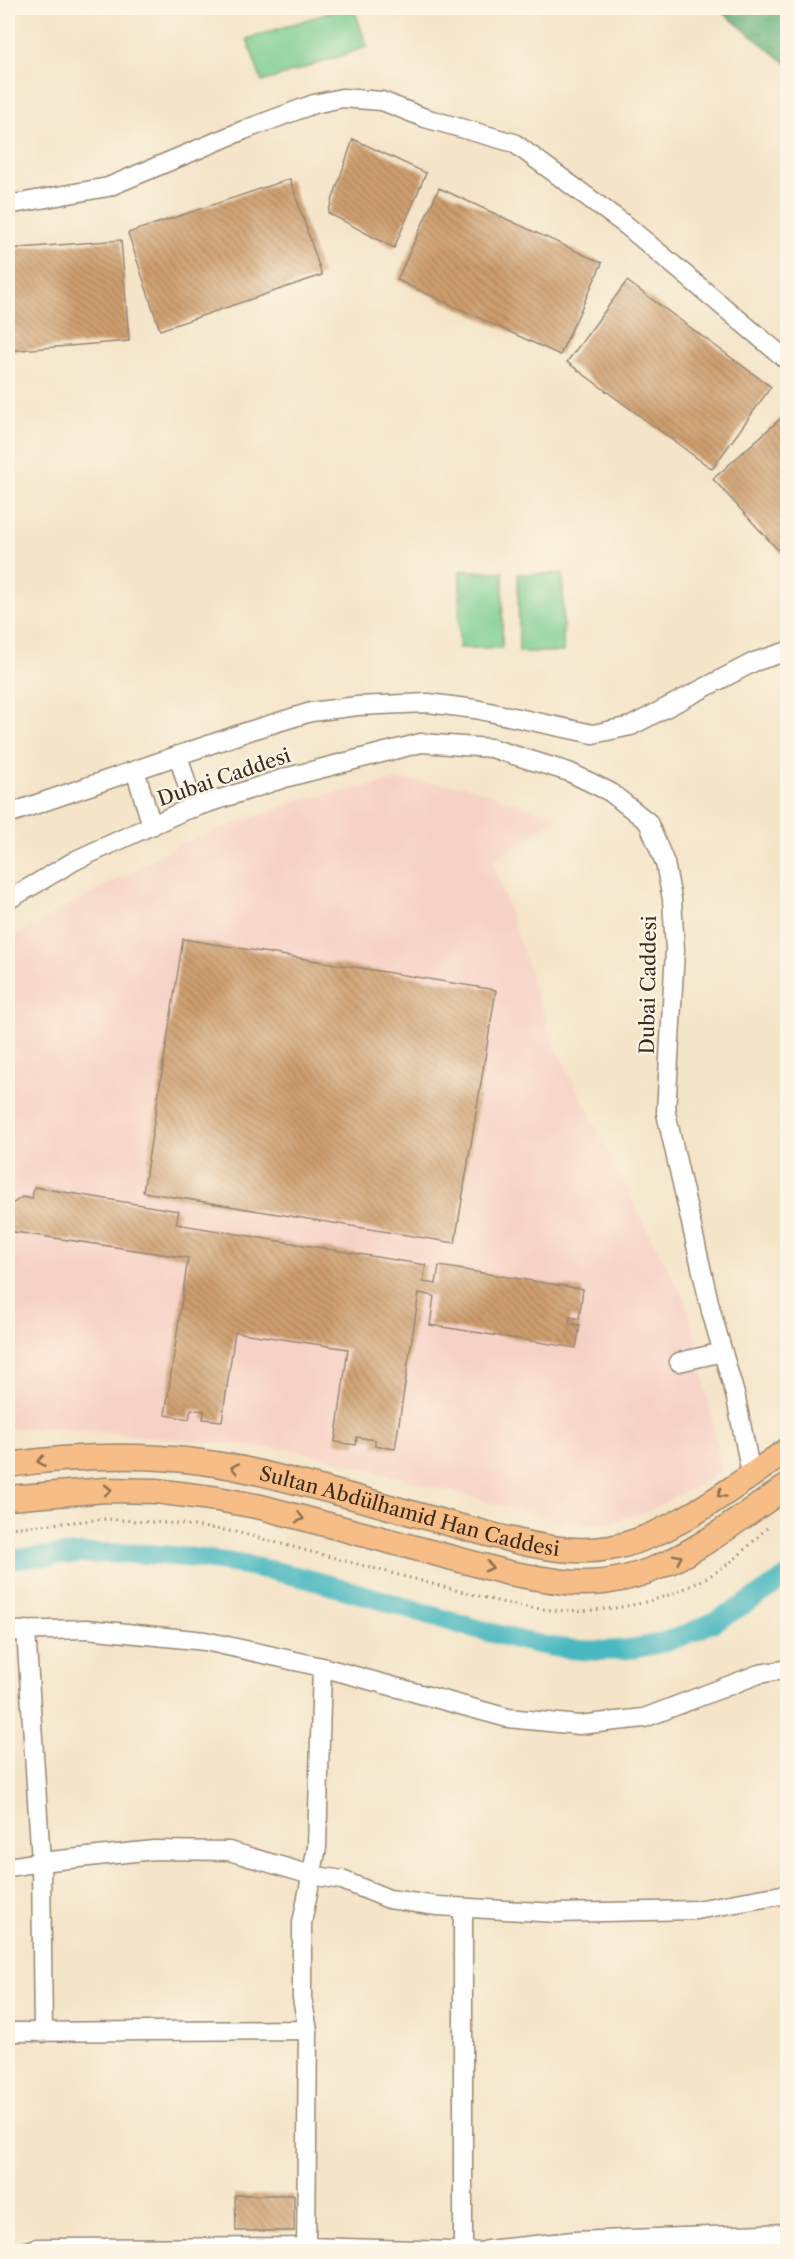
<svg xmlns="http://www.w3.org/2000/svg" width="795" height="2259" font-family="'Libre Caslon Text',serif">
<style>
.built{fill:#f6d1c5}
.green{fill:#76cb8e;stroke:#587a56;stroke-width:1.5}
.forest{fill:url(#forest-crowns);stroke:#4e6c4c;stroke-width:1.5}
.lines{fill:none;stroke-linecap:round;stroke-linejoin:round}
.canal{stroke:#49b8c0;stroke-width:20}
.building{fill:url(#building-back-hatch)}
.minor-casing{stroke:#988773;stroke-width:21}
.major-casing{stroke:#988773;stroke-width:27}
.path{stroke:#988773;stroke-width:3;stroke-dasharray:1.5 4.5;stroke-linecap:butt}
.minor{stroke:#fff;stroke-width:18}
.major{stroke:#f6be86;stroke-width:24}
.oneway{stroke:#8f6d4d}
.labels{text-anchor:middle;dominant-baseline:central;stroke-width:4.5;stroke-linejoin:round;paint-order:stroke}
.street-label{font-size:20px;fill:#3b2a1e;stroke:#fcf5e5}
</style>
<defs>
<pattern id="forest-crowns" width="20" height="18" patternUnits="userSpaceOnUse" patternTransform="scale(1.5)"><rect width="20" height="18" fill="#60af79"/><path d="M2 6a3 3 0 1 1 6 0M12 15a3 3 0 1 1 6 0" fill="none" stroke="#508f63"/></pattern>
<pattern id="building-back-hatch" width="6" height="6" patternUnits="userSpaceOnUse" patternTransform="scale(1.5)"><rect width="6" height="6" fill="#ce9e6e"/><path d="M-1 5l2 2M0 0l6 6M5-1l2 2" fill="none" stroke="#a8815a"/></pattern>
</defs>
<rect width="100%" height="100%" fill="#fcf5e5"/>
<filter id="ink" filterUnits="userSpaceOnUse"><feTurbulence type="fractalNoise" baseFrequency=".0167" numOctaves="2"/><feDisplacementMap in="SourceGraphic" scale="12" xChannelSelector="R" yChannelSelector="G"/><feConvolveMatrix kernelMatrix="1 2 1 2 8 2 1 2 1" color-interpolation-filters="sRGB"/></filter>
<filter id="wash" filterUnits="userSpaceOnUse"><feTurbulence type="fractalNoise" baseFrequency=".008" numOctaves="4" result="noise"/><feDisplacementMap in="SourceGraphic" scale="24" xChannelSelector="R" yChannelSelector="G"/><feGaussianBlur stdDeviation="1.35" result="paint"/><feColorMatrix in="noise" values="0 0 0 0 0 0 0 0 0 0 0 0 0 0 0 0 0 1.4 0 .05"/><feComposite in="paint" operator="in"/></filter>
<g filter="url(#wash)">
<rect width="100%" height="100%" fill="#f4e4c8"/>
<path class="built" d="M398,780L466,786L558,817L493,861L551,1037L648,1232L685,1300L699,1349L721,1472L646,1512L604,1524L560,1521L299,1451L61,1428H8V940L178,845L301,800Z"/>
<path class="green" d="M343,8H354L367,47L262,82L247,39Z
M460,571L503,572L502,648H459Z
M518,574H563V652H519Z"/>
<path class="forest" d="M717,8H787V64Z"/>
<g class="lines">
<path class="canal" d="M8,1560C108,1547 206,1553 304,1578C355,1591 405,1608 456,1623C520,1641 579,1660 647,1646C698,1636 745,1605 788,1576"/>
</g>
<g id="blocks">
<path class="building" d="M353,139L426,173L394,248L328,213Z
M290,179L322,275L160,330L128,233Z
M439,188L602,263L560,355L397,280Z
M121,240L129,341L8,351V249Z
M627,281L771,387L712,469L567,362Z
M788,412V561L713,479Z
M183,939L496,990L455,1243L143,1192Z
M34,1187L179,1211L176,1224L426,1265L423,1282L436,1284L439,1266L583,1289L579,1319L570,1317L569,1324L580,1325L576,1348L430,1325L434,1296L419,1293L395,1449L375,1446V1440L357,1437L356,1445L335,1442L348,1349L235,1332L222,1421L203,1419L204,1411L191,1409L189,1419L165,1415L188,1258L8,1231V1207L22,1197L32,1199Z
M235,2195H294V2231H236Z"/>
</g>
</g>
<g filter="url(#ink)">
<use href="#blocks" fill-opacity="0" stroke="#988773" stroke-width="1.5"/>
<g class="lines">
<g class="minor-casing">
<path id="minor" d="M8,205L108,187L244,130L314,104L342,98L382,101L425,118L514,143L627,226L788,361
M178,755L194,808
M135,770L152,826
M8,814L249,731L311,712L357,706L428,703L475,709L593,734L631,726L754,662L788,651
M8,900L76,860L183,811L288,777L421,743L491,748L569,772L610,792L648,822L665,863L672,899L675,950L666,1113L711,1311L736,1398L751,1474
M679,1362L723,1352
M26,1630L41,1862L154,1850L229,1851L311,1875L342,1880L389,1899L437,1906L557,1913L696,1910L788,1894
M8,1631L87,1629L205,1641L322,1667L508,1718L579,1725L644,1718L759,1674L788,1669
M8,1867L41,1862L43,2033
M8,2032L308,2030
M463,2250V1908
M487,2250L574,2241L788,2233
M25,2252L37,2248L306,2247L490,2252
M306,2252L308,2030L302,1998V1923L317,1847L322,1667"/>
</g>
<g class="major-casing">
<g id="major">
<path id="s1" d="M8,1465C86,1454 169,1453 247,1470C318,1486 388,1507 458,1526C506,1538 560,1557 610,1548C672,1537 735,1485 788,1450"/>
<path d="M8,1498L106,1490L156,1491L218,1499L261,1507L509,1573C532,1577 555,1582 578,1583C661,1586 723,1528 788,1486"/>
</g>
</g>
<path class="path" d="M8,1528L106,1519L181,1524L236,1532L505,1603C582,1620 667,1610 732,1561C745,1551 756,1538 768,1527"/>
<use href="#minor" class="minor"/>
<use href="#major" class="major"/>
</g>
<defs><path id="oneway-chevron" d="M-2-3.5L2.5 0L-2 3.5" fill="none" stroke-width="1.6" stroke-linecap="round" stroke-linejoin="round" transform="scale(1.5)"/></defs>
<g class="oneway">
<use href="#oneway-chevron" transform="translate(41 1461) rotate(173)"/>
<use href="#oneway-chevron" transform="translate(235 1468) rotate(-169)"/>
<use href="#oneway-chevron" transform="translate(108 1490)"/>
<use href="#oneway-chevron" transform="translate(721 1494) rotate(146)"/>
<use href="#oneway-chevron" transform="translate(300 1518) rotate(15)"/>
<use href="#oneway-chevron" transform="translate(678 1558) rotate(-26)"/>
<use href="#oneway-chevron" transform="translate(489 1567) rotate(15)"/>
</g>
</g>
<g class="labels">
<g class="street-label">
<text transform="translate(224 777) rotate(-19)">Dubai Caddesi</text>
<text transform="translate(648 985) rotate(-89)">Dubai Caddesi</text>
<text stroke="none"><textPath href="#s1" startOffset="408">Sultan Abdülhamid Han Caddesi</textPath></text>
</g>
</g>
<rect width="795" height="2259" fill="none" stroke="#fcf5e5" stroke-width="30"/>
</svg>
